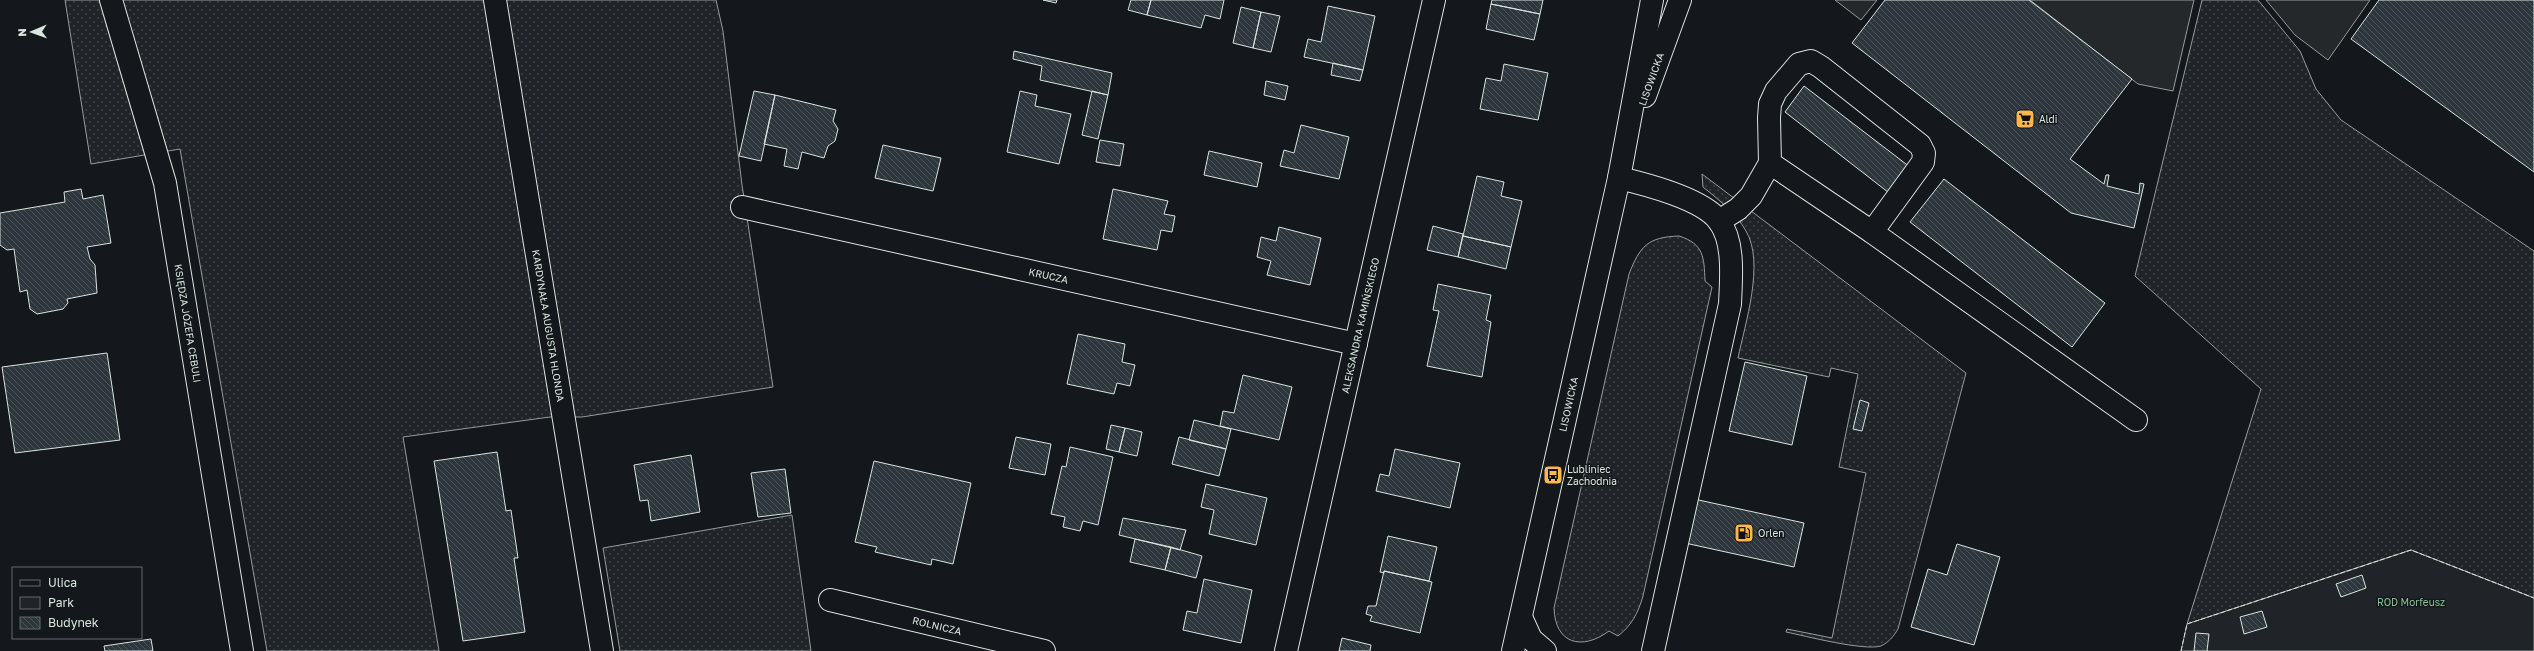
<svg xmlns="http://www.w3.org/2000/svg" width="2534" height="651" font-family="'Golos Text',sans-serif">
<style>
.grass{fill:url(#grass-dots);stroke:#939e99}
.green{fill:#202428;stroke:#939e99}
.parking{fill:#24282b;stroke:#939e99}
.building{fill:url(#building-back-hatch);stroke:#d8e6dc}
.lines{fill:none;stroke-linecap:round;stroke-linejoin:round}
.minor-casing{stroke:#d8e6dc;stroke-width:24}
.major-casing{stroke:#d8e6dc;stroke-width:24}
.minor{stroke:#14181c;stroke-width:22}
.major{stroke:#14181c;stroke-width:22}
.fence{stroke:#d8e6dc;stroke-width:1;stroke-dasharray:5 2;stroke-linecap:butt}
.labels{text-anchor:middle;dominant-baseline:central;stroke-width:3;stroke-linejoin:round;paint-order:stroke}
.street-label{font-size:10px;fill:#d8e6dc;stroke:#14181c}
.poi-label{font-size:10px;fill:#d8e6dc;stroke:#14181c;text-anchor:start}
.park-label{font-size:10px;fill:#8ac095;stroke:#14181c}
</style>
<defs>
<pattern id="grass-dots" width="8" height="8" patternUnits="userSpaceOnUse"><rect width="8" height="8" fill="#202428"/><path d="M2 2h.1M6 6h.1" fill="none" stroke="#404447" stroke-width="1.8" stroke-linecap="round"/></pattern>
<pattern id="building-back-hatch" width="6" height="6" patternUnits="userSpaceOnUse"><rect width="6" height="6" fill="#2c363c"/><path d="M-1 5l2 2M0 0l6 6M5-1l2 2" fill="none" stroke="#4a5358"/></pattern>
</defs>
<rect width="100%" height="100%" fill="#14181c"/>
<path class="grass" d="M65,0H716L723,31L742,185L773,387L582,417H550L403,437L439,651H267L180,149L91,164Z
M2202,0H2258L2300,51L2316,89L2341,120L2534,251V598L2411,550L2187,624L2261,389L2135,276Z
M1702,174L1966,373L1898,629C1893,637 1889,642 1881,646C1863,651 1806,636 1786,632L1787,629L1832,638L1866,473L1839,467L1858,374L1831,368L1829,377L1738,358C1745,324 1765,263 1746,231C1736,213 1719,200 1703,187Z
M1679,236C1704,244 1704,257 1705,281L1712,287L1643,596C1638,613 1632,625 1618,636L1609,631C1582,651 1555,644 1554,608L1629,274C1640,246 1648,237 1679,236Z
M792,515L811,651H620L603,548Z"/>
<path class="green" d="M2411,550L2534,598V651H2181L2187,624Z"/>
<path class="parking" d="M1835,0H1877L1861,20Z
M2030,0H2194L2173,91L2138,84Z
M2266,0H2370L2328,60L2295,35Z"/>
<path class="building" d="M1043,0H1057L1056,3Z
M1131,0H1151L1147,15L1128,10Z
M1151,0H1224L1220,19L1205,15L1201,28L1147,15Z
M1492,0H1543L1540,14L1491,4Z
M1885,0H2029L2132,79L2070,159L2104,184L2106,175H2109L2107,186L2139,194L2140,183L2144,184L2134,228L2071,213L1852,43Z
M2379,0H2534V172L2351,39Z
M1491,4L1540,14L1534,40L1486,29Z
M1328,6L1375,16L1363,70L1304,57L1308,39L1321,42Z
M1241,7L1261,12L1253,48L1233,43Z
M1261,12L1280,16L1271,52L1253,48Z
M1014,51L1112,73L1108,95L1040,80L1042,66L1013,59Z
M1333,63L1363,70L1360,81L1331,75Z
M1504,64L1548,73L1538,120L1480,109L1486,78L1501,81Z
M1266,81L1288,86L1285,100L1264,95Z
M1804,86L1923,177L1902,203L1785,112Z
M754,91L775,95L761,161L739,156Z
M1020,91L1037,95L1035,106L1071,114L1059,164L1007,152Z
M1092,91L1108,95L1098,139L1082,135Z
M775,95L836,110L833,121L838,129L835,141L828,146L824,158L802,152L798,169L784,166L787,149L764,144Z
M1301,125L1349,137L1339,179L1280,166L1284,150L1294,153Z
M1100,140L1124,144L1120,166L1096,162Z
M883,145L941,158L933,191L875,178Z
M1209,151L1262,163L1257,187L1204,175Z
M1477,176L1504,182L1501,196L1522,201L1511,247L1463,236Z
M1944,179L2105,303L2072,347L1910,222Z
M81,189L83,199L103,195L111,243L87,247L90,259L95,265L97,293L67,299L68,303L63,309L37,314L30,309L27,290L20,292L14,249L7,250L0,245V213L65,202L64,192Z
M1113,189L1168,201L1164,214L1175,216L1172,232L1161,230L1157,250L1103,239Z
M1433,226L1463,234L1458,257L1427,250Z
M1279,227L1321,238L1310,285L1267,275L1271,261L1257,257L1261,237L1276,241Z
M1463,236L1511,247L1506,269L1458,257Z
M1438,284L1491,295L1486,320L1491,322L1482,377L1427,366L1439,311L1433,310Z
M1078,334L1125,344L1122,362L1135,365L1130,386L1117,383L1114,394L1067,384Z
M107,353L120,440L15,453L2,367Z
M1745,362L1807,376L1792,445L1729,431Z
M1243,375L1292,387L1279,440L1220,426L1223,411L1234,413Z
M1860,400L1869,403L1862,431L1853,429Z
M1194,420L1231,429L1226,449L1189,440Z
M1111,425L1125,428L1119,452L1106,449Z
M1125,428L1142,432L1137,456L1119,452Z
M1016,437L1051,444L1045,475L1009,468Z
M1179,437L1226,449L1219,476L1172,464Z
M1070,447L1113,457L1098,525L1083,521L1080,531L1063,527L1065,517L1051,514L1062,466L1066,467Z
M1395,449L1460,463L1450,508L1376,491L1380,474L1389,476Z
M497,452L506,511L511,510L518,558H514L525,632L463,641L434,461Z
M691,455L700,512L651,521L648,500L640,501L634,465Z
M874,461L971,483L953,564L932,559L931,565L875,552L877,547L855,542Z
M785,469L791,513L758,517L751,473Z
M1206,484L1267,498L1256,545L1209,534L1214,510L1201,507Z
M1694,499L1804,523L1794,567L1685,543Z
M1123,518L1186,530L1180,550L1119,535Z
M1388,536L1437,547L1429,581L1384,571V573L1380,572Z
M1135,539L1171,547L1165,570L1130,562Z
M1957,544L2000,557L1974,645L1911,627L1928,569L1947,575Z
M1171,547L1202,556L1196,578L1165,570Z
M1384,571L1432,582L1420,633L1370,621L1372,616L1366,614L1368,606H1376Z
M2362,575L2366,588L2341,597L2336,584Z
M1204,579L1252,590L1241,643L1183,630L1187,611L1197,613Z
M2262,611L2267,627L2244,634L2240,617Z
M2196,633L2209,634L2207,651H2194Z
M1342,638L1371,645L1370,651H1339Z
M151,639L153,651H105L104,646Z"/>
<g class="lines">
<g class="minor-casing">
<g id="minor">
<path id="s1" d="M111,0L165,183L242,651"/>
<path id="s2" d="M495,0L602,651"/>
<path d="M1619,178C1645,184 1703,199 1719,221C1735,242 1731,279 1730,304L1653,651"/>
<path id="s3" d="M742,207L1356,344"/>
<path d="M1719,221L1738,209L1751,196L1770,163L1769,118L1770,104L1776,91L1799,64L1811,61L1821,67L1920,145L1924,153L1923,162L1872,232L1770,163"/>
<path d="M1872,232L2136,420"/>
<path id="s4" d="M830,600L1044,651"/>
<path d="M1521,617L1531,639L1545,651"/>
<path id="s5" d="M1286,651L1434,0"/>
</g>
</g>
<g class="major-casing">
<g id="major">
<path d="M1645,96L1680,0"/>
<path id="s6" d="M1513,651L1619,178L1652,0"/>
</g>
</g>
<use href="#minor" class="minor"/>
<use href="#major" class="major"/>
<path class="fence" d="M2181,651L2187,624L2411,550L2534,598"/>
</g>
<defs>
<g id="supermarket-square" transform="scale(1)"><rect x="-9" y="-9" width="18" height="18" rx="4" fill="#ffb74d" stroke="#14181c"/><path d="M-6-5.5h2.5l.6 2H6L4.5 2H-2.5L-4.4-4H-6ZM-1.5 3.2a1.3 1.3 0 1 0 .1 0ZM3 3.2a1.3 1.3 0 1 0 .1 0Z" fill="#111"/></g>
<g id="bus-square" transform="scale(1)"><rect x="-9" y="-9" width="18" height="18" rx="4" fill="#ffb74d" stroke="#14181c"/><path d="M-5-6H5V4H4V6H2V4H-2V6H-4V4H-5ZM-3.5-4V0h7V-4ZM-3.5 1.2v1.5H-2V1.2ZM2 1.2v1.5H3.5V1.2Z" fill="#111"/></g>
<g id="fuel-square" transform="scale(1)"><rect x="-9" y="-9" width="18" height="18" rx="4" fill="#ffb74d" stroke="#14181c"/><path d="M-5.5-6h7V0h2V4h1.3V-2.5L3-4.5l.8-.8L6-3V5H2.5V1h-1V6h-7ZM-4.2-4.7v3.2H.2V-4.7Z" fill="#111"/></g>
</defs>
<g fill-rule="evenodd">
<use href="#supermarket-square" x="2025" y="119"/>
<use href="#bus-square" x="1553" y="475"/>
<use href="#fuel-square" x="1744" y="533"/>
</g>
<g class="labels">
<g class="street-label">
<text transform="translate(1651 79) rotate(-70)">LISOWICKA</text>
<text stroke="none"><textPath href="#s3" startOffset="314">KRUCZA</textPath></text>
<text stroke="none"><textPath href="#s1" startOffset="333">KSIĘDZA JÓZEFA CEBULI</textPath></text>
<text stroke="none"><textPath href="#s5" startOffset="334">ALEKSANDRA KAMIŃSKIEGO</textPath></text>
<text stroke="none"><textPath href="#s2" startOffset="330">KARDYNAŁA AUGUSTA HLONDA</textPath></text>
<text stroke="none"><textPath href="#s6" startOffset="253">LISOWICKA</textPath></text>
<text stroke="none"><textPath href="#s4" startOffset="110">ROLNICZA</textPath></text>
</g>
<g class="poi-label">
<text x="2039" y="119">Aldi</text>
<text x="1567" y="469">Lubliniec<tspan x="1567" dy="12">Zachodnia</tspan></text>
<text x="1758" y="533">Orlen</text>
</g>
<g class="park-label">
<text x="2411" y="602">ROD Morfeusz</text>
</g>
</g>
<rect x="12" y="567" width="130" height="72" fill="#14181c" stroke="#626a69"/>
<rect x="20" y="580" width="20" height="6" fill="#14181c" stroke="#626a69"/>
<text x="48" y="587" font-size="12" fill="#d8e6dc">Ulica</text>
<rect x="20" y="597" width="20" height="12" fill="#202428" stroke="#626a69"/>
<text x="48" y="607" font-size="12" fill="#d8e6dc">Park</text>
<rect x="20" y="617" width="20" height="12" fill="url(#building-back-hatch)" stroke="#626a69"/>
<text x="48" y="627" font-size="12" fill="#d8e6dc">Budynek</text>
<g transform="translate(32 32) rotate(268)" stroke="#14181c" stroke-width="3" paint-order="stroke">
<path d="M0-3L7 15L0 10L-7 15Z" fill="#d8e6dc"/>
<text y="-6" font-size="11" font-weight="bold" text-anchor="middle" fill="#d8e6dc">N</text>
</g>
</svg>
